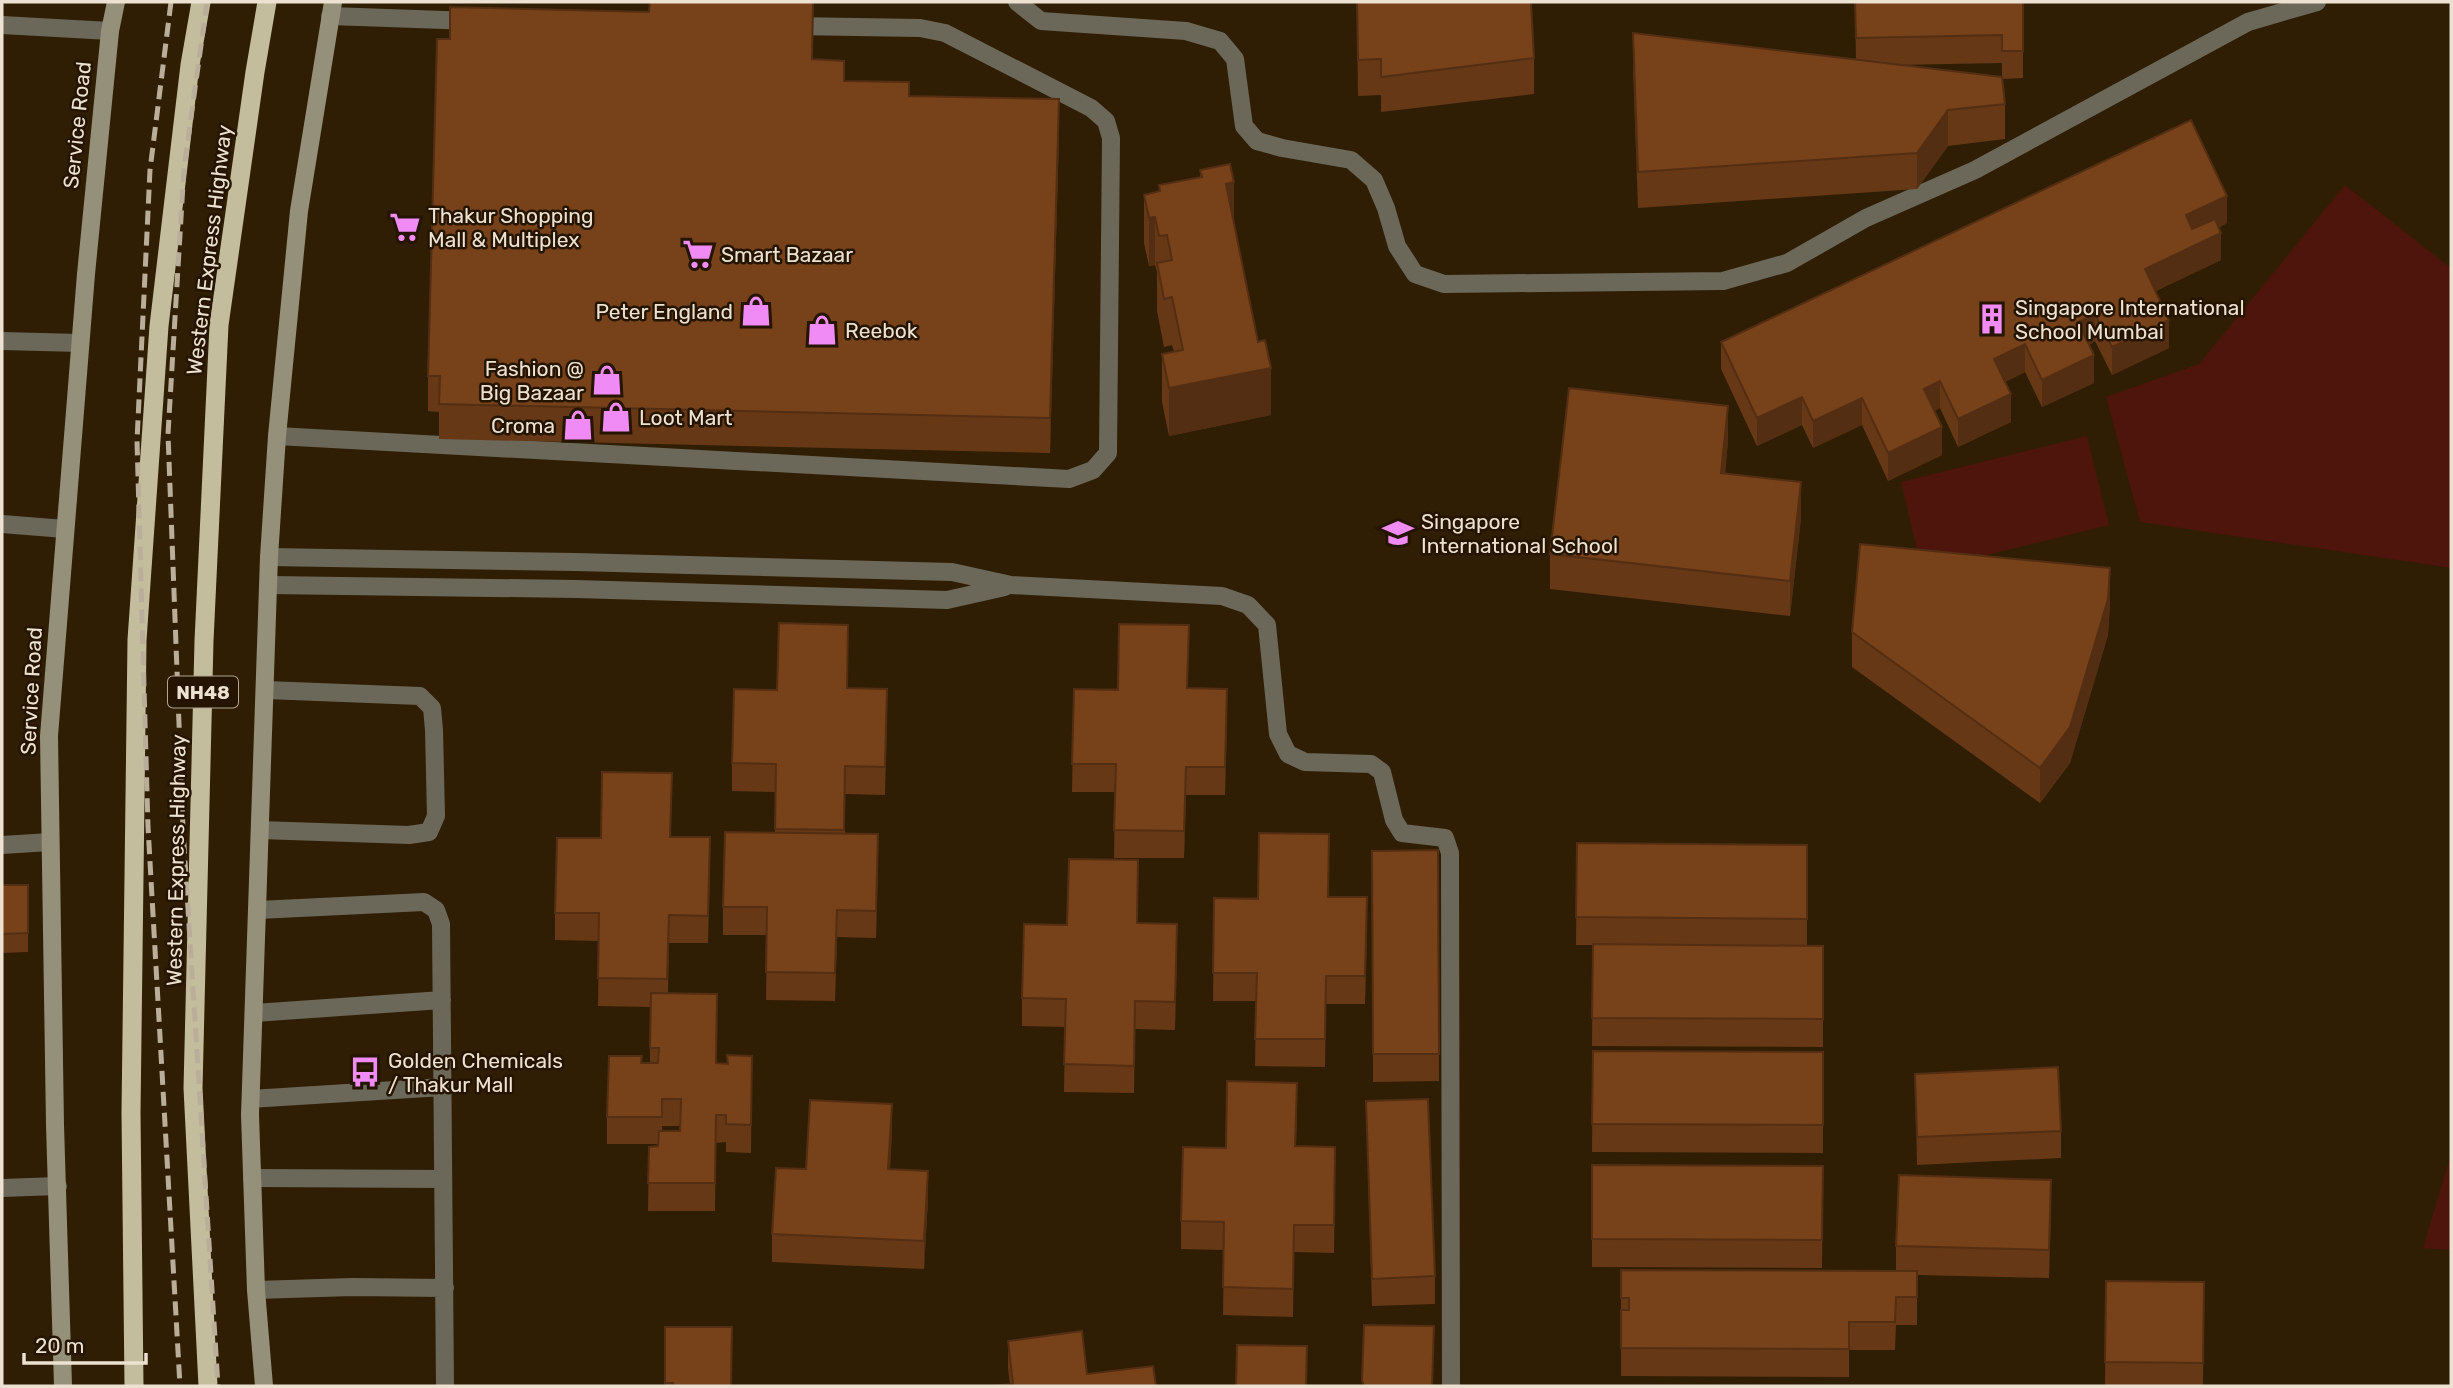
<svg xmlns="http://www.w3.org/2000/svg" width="2453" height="1388" font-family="Rubik,sans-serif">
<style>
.green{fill:#4e150c}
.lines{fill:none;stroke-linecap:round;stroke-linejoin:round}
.service{stroke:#6b685a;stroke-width:18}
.minor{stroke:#6b685a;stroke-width:18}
.tertiary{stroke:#6b685a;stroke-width:18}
.secondary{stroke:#959079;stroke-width:18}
.trunk{stroke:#c4bd9d;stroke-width:19}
.rail{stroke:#baae9b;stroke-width:5;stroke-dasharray:14 7;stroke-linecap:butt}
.wall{fill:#663816;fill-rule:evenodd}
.shaded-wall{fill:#532e12}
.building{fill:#774119;stroke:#532e12;stroke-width:2}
.labels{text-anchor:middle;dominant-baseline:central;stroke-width:5;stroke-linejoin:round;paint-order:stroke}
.shield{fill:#251400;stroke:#b1a493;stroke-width:2}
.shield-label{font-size:19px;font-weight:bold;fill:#ede2d2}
.street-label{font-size:21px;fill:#ede2d2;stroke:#251400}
.poi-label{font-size:21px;fill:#ede2d2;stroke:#251400;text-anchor:start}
</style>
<rect width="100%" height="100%" fill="#2f1e03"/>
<path class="green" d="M2345,185L2451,268V568L2140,522L2106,397L2199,364Z
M2087,436L2109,525L1922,571L1901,482Z
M2451,1154V1250L2423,1248Z"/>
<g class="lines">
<path class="service" d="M330,16L473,21
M2,25L110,31
M2,341L80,343
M277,436L1069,479L1093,470L1108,453L1111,138L1106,121L1091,108L945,33L920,28L792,26
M2,524L65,529
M260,830L409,835L429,832L436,816L434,730L432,708L420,696L266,690
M258,910L424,902L436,910L441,924L445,1386
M254,1013L442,1000
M251,1099L443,1087
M252,1178L443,1179
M2,1188L58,1186
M256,1290L352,1287L445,1288"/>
<path class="minor" d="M1017,2L1041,21L1186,31L1220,41L1235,59L1244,126L1257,141L1282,148L1351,160L1374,180L1386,208L1397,246L1415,274L1444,284L1723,281L1787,263L1866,218L1975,170L2248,22L2317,2
M269,557L576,562L952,572L1011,585L1222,596L1248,605L1267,625L1278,734L1288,754L1305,762L1371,764L1382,772L1394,820L1402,833L1445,838L1450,853L1451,1386
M270,585L576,589L947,600L1005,587"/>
<path class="tertiary" d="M2,845L50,842"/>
<path class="secondary" d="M63,1386L55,1125L49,736L86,274L110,31L116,2
M264,1386L256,1290L250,1115L269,557L277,436L299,211L333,2"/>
<path class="trunk" d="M134,1386L131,1113L137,640L159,326L190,65L201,2
M208,1386L193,1088L204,641L219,325L255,72L267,2"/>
<path class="rail" d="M171,2L150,170L137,441L148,827L180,1386
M207,2L184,168L168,434L183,829L218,1386"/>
</g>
<path class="wall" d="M1357,2H1531L1534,58V94L1381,112V95L1358,96Z
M1855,2H2023V78L2002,79V63L1895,65L2005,104V139L1948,146L1917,189L1638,208L1633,69V33L1856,60Z
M813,37V60L844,81L909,96L1059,134L1050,453L439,439V412L428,411V376Z
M1200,170L1234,222L1271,415L1169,436L1162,402V354L1174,352L1172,345L1164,347L1157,311V272L1155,265L1149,266L1144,243V195L1159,192V185L1200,177Z
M2227,223L2218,228L2221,260L2156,291L2169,348L2112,375L2095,341L2089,345L2094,383L2042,407L2025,372L2005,382L2011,422L1958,447L1940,408L1934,411L1942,455L1888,481L1862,425L1813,448L1802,425L1757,446L1721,369V342Z
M1728,441L1725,474L1801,518L1790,616L1550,589V554Z
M2110,603L2108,635L2070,763L2040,803L1852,667V632Z
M848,653V688L887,716L885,795L845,794V834L878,862L876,938L837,937L835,1001L766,1000L767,935H723V907L775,833V792L732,791V763L777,690Z
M1188,688L1227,717L1225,795H1186L1184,858H1114L1115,792H1072L1074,689Z
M671,837L710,865L708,943H669L668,993L717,1063L728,1064L752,1056L751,1153L726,1152V1142L716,1143L715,1211H648L649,1147L658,1146V1144H607V1117L642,1063H650V1007L598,1006L599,941L555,940V913L601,838ZM662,1126H680V1131H662Z
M1577,843L1807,845V946H1823V1047L1592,1046L1593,945H1576Z
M1438,850L1439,1081L1373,1082L1372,851Z
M2,885H28V952L2,953Z
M1138,888V923L1177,951L1175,1030L1135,1029L1134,1093L1064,1092L1065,1027L1022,1026V998L1067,925Z
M1328,897L1367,925L1365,1004H1326L1325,1067L1255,1066L1256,1001H1213L1214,898Z
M1593,1051L1823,1052V1153L1592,1152Z
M1915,1074L2061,1131V1158L1917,1165Z
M1366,1101L1435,1276V1304L1372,1306Z
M1297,1111L1296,1146L1335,1175L1334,1253L1294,1252L1293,1317L1223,1315L1224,1250L1181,1249V1221L1226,1148Z
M892,1132L890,1169L928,1199L924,1269L772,1262V1234L806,1169Z
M1592,1165L1823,1166L1822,1268L1592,1267Z
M2051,1207L2049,1278L1917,1275V1325H1896L1895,1350H1849V1377L1621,1376V1270L1896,1271V1246Z
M2106,1281L2204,1282L2203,1386H2105Z
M665,1327L731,1386H665Z
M1008,1341L1087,1374L1010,1384L1008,1368Z"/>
<path class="shaded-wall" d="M813,2V37L812,95V59Z
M1059,99V134L1050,453V418Z
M1948,110V146L1917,189V153Z
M1234,182V230L1226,184Z
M2227,196V223L2186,243V215Z
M1155,217V265L1149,266V218Z
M2221,233V260L2145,296V269Z
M2095,314V341L2078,350V322Z
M2169,320V348L2112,375V347Z
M2025,344V372L1994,387V359Z
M2094,355V383L2042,407V380Z
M1271,368V415L1169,436V388Z
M1940,381V408L1924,416V389Z
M2011,394V422L1958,447V419Z
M1802,397V425L1757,446V418Z
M1862,398V425L1813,448V421Z
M1728,406V441L1721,509V473Z
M1942,427V455L1888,481V453Z
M1801,482V518L1790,616V581Z
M2110,568V603L2108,635L2070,763L2040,803V768Z
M1227,689V717L1225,795V767Z
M1186,767V795L1184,858V831Z
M878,834V862L876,938V911Z
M1367,897V925L1365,1004V976Z
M892,1104V1132L888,1197V1169Z
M928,1171V1199L924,1269V1241Z
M2051,1180V1207L2049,1278V1250Z"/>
<path class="building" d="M650,2H813L812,59L844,61V81L909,82V96L1059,99L1050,418L439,404L440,376H428L437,39H450V7L649,12Z
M1357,2H1531L1534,58L1381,77V59L1358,60Z
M1855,2H2023V51H2002V35L1856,38Z
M1633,33L2002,77L2005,104L1948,110L1917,153L1638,172Z
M2191,120L2227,196L2186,215L2192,229L2215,219L2221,233L2145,269L2169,320L2112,347L2095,314L2078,322L2094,355L2042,380L2025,344L1994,359L2011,394L1958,419L1940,381L1924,389L1942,427L1888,453L1862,398L1813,421L1802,397L1757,418L1721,342Z
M1230,164L1234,182L1226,184L1258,342L1265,340L1271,368L1169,388L1162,354L1183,350L1172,297L1164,299L1157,263L1172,260L1167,235L1159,236L1155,217L1149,218L1144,195L1160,191L1159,185L1202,177L1200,170Z
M1569,388L1728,406L1721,473L1801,482L1790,581L1550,554Z
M1860,544L2110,568L2108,599L2070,727L2040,768L1852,632Z
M779,623L848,625L847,688L887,689L885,767L845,766L844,830L775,829L776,764L732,763L734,689L777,690Z
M1119,624L1189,625L1187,688L1227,689L1225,767H1186L1184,831L1114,830L1116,764H1072L1074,689L1118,690Z
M602,772L672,773L670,837H710L708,916L669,915L667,979L598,978L599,913H555L557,838H601Z
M725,832L878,834L876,911L837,910L835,973L766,972L767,907H723Z
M1259,833L1329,834L1328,897H1367L1365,976H1326L1325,1039H1255L1257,973H1213L1214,898L1258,899Z
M1577,843L1807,845V919L1576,917Z
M1438,850L1439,1054H1373L1372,851Z
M1069,859L1138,860L1137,923L1177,924L1175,1002L1135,1001L1134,1066L1064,1064L1066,999L1022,998L1024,924L1067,925Z
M2,885H28V933L2,934Z
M1593,944L1823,946V1019L1592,1018Z
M651,993L717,994L716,1063L728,1064L727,1055L752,1056L751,1125L726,1124V1115H716L715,1183H648L649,1147L658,1146L659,1131H680L681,1099H662V1117H607L609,1056H642L641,1063H658L659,1048H650Z
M1593,1051L1823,1052V1125L1592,1124Z
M2058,1067L2061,1131L1917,1137L1915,1074Z
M1227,1081L1297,1083L1295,1146L1335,1147L1334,1225H1294L1293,1289L1223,1287L1224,1222L1181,1221L1183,1147L1226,1148Z
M1428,1099L1435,1276L1372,1279L1366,1101Z
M810,1100L892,1104L888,1169L928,1171L924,1241L772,1234L776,1168L806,1169Z
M1592,1165L1823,1166L1822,1240L1592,1239Z
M1899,1175L2051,1180L2049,1250L1896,1246Z
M1621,1270L1917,1271V1297H1896L1895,1322H1849V1349L1621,1348V1310H1629V1298H1621Z
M2106,1281L2204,1282L2203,1363L2105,1362Z
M1364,1325L1434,1326L1432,1386H1364L1362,1380Z
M665,1327H732L731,1386H673V1383H665Z
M1082,1331L1087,1374L1153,1366L1156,1386H992L1013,1384L1008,1341Z
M1237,1345L1307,1346L1306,1386H1236Z"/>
<defs>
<g id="supermarket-bare" transform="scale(2.415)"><path d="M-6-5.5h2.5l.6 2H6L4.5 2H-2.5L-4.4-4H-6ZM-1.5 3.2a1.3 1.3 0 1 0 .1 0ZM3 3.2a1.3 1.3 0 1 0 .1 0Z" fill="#f08bf5" stroke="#251400" stroke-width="2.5" paint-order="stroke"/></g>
<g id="shop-bare" transform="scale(2.415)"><path d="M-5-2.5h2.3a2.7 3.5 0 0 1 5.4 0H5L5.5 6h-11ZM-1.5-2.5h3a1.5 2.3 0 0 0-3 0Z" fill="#f08bf5" stroke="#251400" stroke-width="2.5" paint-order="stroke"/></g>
<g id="building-bare" transform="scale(2.415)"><path d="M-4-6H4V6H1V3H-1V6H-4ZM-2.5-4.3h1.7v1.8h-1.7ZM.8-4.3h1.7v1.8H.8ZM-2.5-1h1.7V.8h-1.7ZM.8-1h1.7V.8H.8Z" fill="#f08bf5" stroke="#251400" stroke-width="2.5" paint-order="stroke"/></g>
<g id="school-bare" transform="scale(2.415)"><path d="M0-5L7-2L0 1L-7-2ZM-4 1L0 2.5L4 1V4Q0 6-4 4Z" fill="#f08bf5" stroke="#251400" stroke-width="2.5" paint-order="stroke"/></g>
<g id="bus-bare" transform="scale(2.415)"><path d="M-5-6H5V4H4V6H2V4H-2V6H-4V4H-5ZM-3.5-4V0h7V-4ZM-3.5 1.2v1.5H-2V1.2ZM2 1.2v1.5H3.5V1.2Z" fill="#f08bf5" stroke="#251400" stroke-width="2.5" paint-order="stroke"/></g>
</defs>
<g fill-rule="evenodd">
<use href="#supermarket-bare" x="405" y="227"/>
<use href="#supermarket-bare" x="698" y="254"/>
<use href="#shop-bare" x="756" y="311"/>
<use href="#building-bare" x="1992" y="319"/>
<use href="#shop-bare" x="822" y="330"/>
<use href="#shop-bare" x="607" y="380"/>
<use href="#shop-bare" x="616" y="417"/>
<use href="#shop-bare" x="578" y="425"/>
<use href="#school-bare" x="1398" y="533"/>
<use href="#bus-bare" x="365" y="1072"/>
</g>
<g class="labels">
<rect class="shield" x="168" y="676.5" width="70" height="31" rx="5"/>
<g class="shield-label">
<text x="203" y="692">NH48</text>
</g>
<g class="street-label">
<text transform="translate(77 125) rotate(-84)">Service Road</text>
<text transform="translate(209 250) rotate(-83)">Western Express Highway</text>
<text transform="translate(31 691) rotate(-87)">Service Road</text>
<text transform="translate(176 860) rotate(-89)">Western Express Highway</text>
</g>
<g class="poi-label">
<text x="428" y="215">Thakur Shopping<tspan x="428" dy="24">Mall &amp; Multiplex</tspan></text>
<text x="721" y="254">Smart Bazaar</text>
<text x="2015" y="307">Singapore International<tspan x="2015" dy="24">School Mumbai</tspan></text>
<text x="733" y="311" text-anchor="end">Peter England</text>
<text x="845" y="330">Reebok</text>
<text x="584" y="368" text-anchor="end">Fashion @<tspan x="584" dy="24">Big Bazaar</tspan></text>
<text x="639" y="417">Loot Mart</text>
<text x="555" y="425" text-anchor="end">Croma</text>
<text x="1421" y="521">Singapore<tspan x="1421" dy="24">International School</tspan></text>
<text x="388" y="1060">Golden Chemicals<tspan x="388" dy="24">/ Thakur Mall</tspan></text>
</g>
</g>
<rect width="2453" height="1388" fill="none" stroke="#ede2d2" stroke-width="7"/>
<path d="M24 1353v10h122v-10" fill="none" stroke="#ede2d2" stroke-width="3.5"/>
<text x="35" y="1353" font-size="21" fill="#ede2d2" stroke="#251400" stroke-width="5" paint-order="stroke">20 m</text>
</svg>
